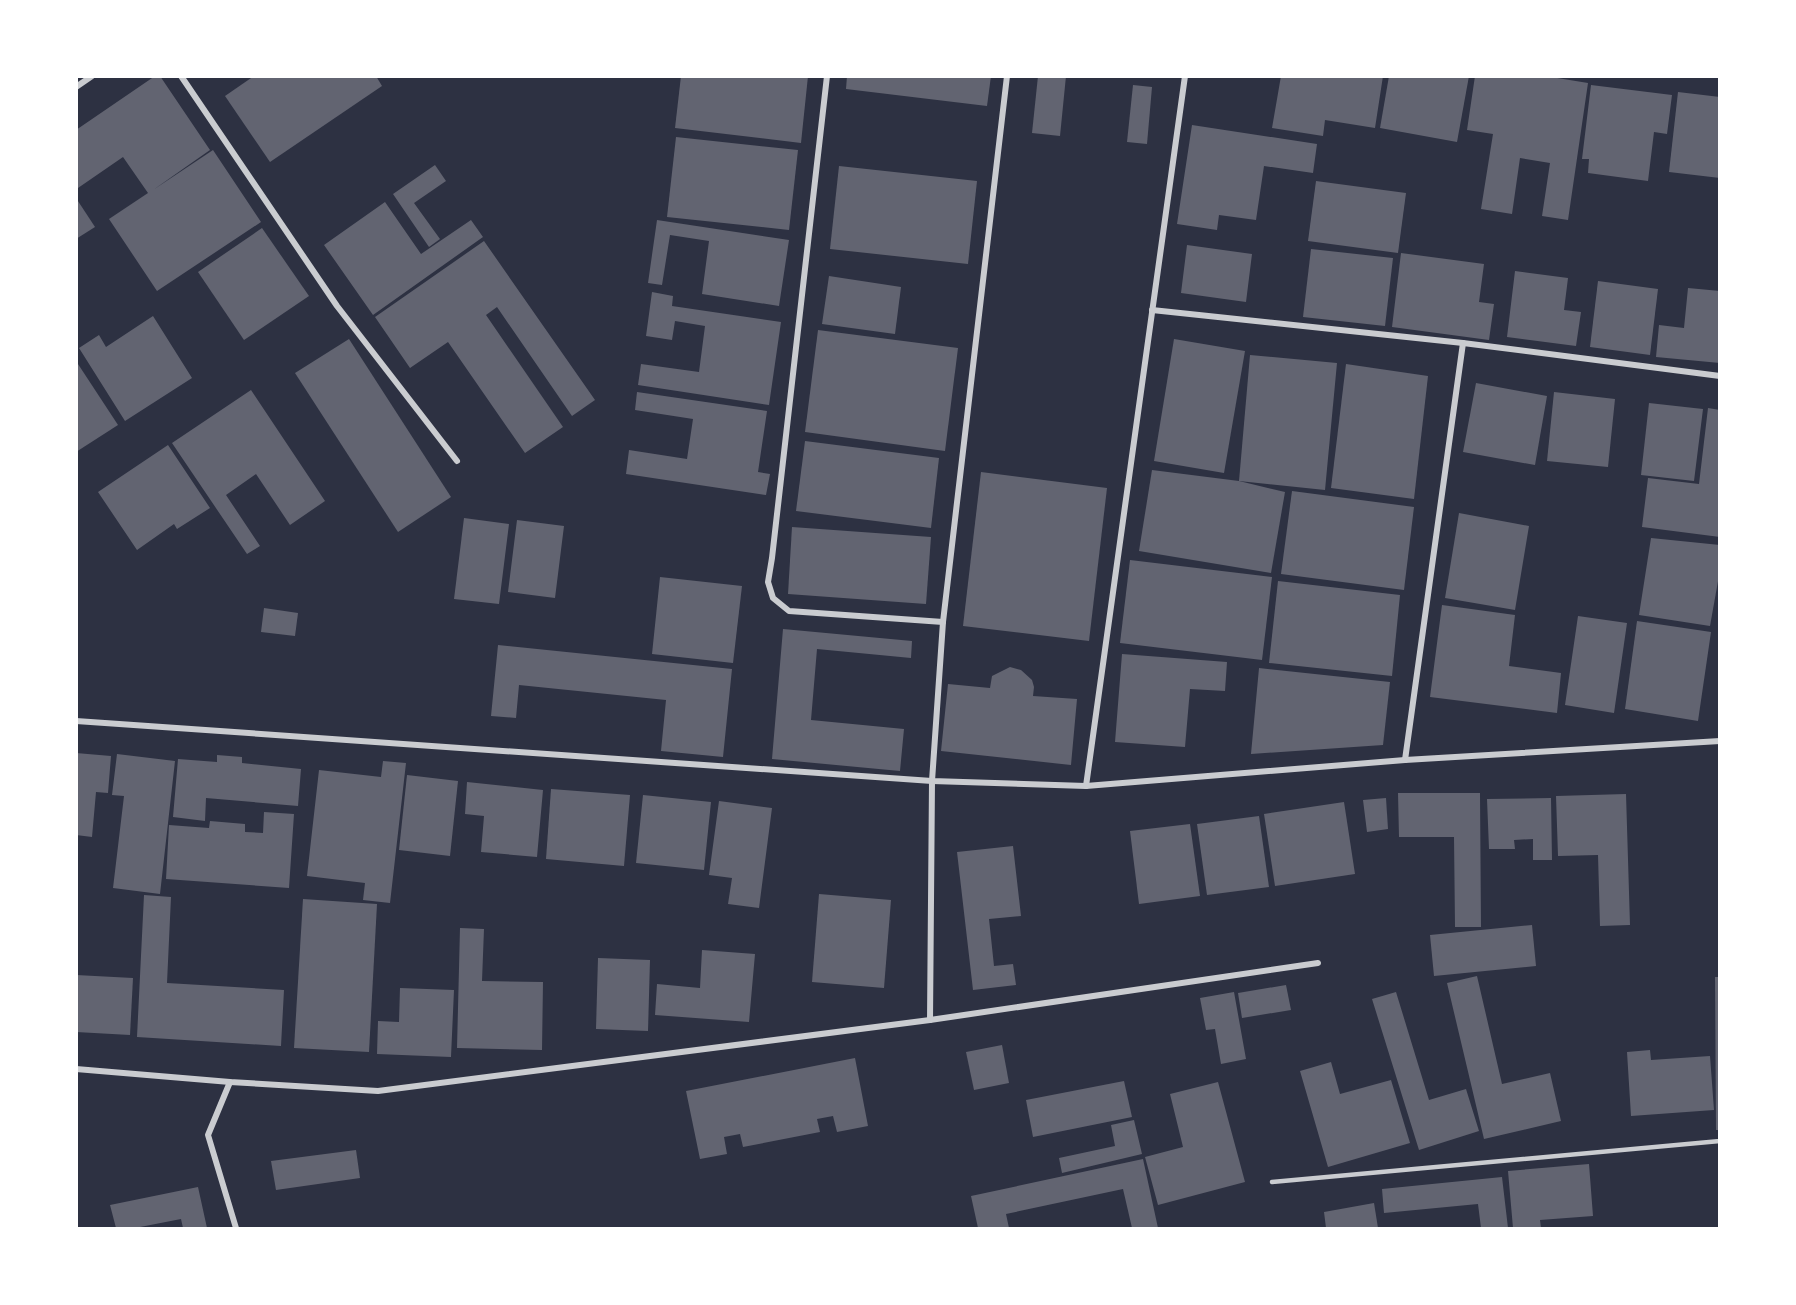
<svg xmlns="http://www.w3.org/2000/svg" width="1796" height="1305" viewBox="0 0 1796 1305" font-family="Overpass,sans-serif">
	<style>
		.building { fill: #626471 }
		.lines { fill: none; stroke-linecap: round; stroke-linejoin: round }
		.service { stroke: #caccd0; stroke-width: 4.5 }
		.minor { stroke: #caccd0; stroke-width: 6 }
	</style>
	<rect width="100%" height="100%" fill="#2d3142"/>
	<g class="building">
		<path d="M 155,76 L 160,76 L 210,150 L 153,190 L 213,150 L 261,222 L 157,291 L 109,219 L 148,193 L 123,157 L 78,188 L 76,186 L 76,130 Z"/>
		<path d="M 254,76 L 376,76 L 382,86 L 270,162 L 225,96 Z"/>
		<path d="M 681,76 L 808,76 L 801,143 L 675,128 Z"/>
		<path d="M 847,76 L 991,76 L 987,106 L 846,89 Z"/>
		<path d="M 1038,76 L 1066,76 L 1060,136 L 1032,133 Z"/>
		<path d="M 1281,76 L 1383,76 L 1375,128 L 1325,120 L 1323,136 L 1272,128 Z"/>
		<path d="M 1389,76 L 1469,76 L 1457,142 L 1380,128 Z"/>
		<path d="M 1475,76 L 1545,76 L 1588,83 L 1568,220 L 1542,216 L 1550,163 L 1520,158 L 1512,214 L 1481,209 L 1493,134 L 1467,130 Z"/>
		<path d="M 1133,85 L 1152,87 L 1147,144 L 1127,142 Z"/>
		<path d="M 1591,85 L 1672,95 L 1667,134 L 1654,132 L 1648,181 L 1588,173 L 1589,159 L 1582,159 Z"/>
		<path d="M 1678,92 L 1720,97 L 1720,178 L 1669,172 Z"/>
		<path d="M 1192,125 L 1317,144 L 1313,173 L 1264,166 L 1256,220 L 1219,215 L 1217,230 L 1177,224 Z"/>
		<path d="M 676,137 L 798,150 L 789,230 L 667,217 Z"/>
		<path d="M 435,165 L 446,181 L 414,203 L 440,239 L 429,247 L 393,194 Z"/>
		<path d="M 839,166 L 977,181 L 968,264 L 830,249 Z"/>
		<path d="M 1316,181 L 1406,193 L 1398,253 L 1308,241 Z"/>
		<path d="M 76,198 L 95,227 L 76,239 Z"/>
		<path d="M 385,202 L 421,254 L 471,220 L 483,237 L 373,315 L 324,245 Z"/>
		<path d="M 657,220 L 789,240 L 779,306 L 702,294 L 709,241 L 670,235 L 662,285 L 648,283 Z"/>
		<path d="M 262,228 L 309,296 L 244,340 L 198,272 Z"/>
		<path d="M 484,241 L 595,400 L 572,416 L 497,307 L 486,315 L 563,427 L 525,453 L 448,342 L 410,368 L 375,317 Z"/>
		<path d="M 1187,245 L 1252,254 L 1246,302 L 1181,293 Z"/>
		<path d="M 1311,249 L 1393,258 L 1385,326 L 1303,317 Z"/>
		<path d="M 1401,253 L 1484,264 L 1479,302 L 1494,304 L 1489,340 L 1392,327 Z"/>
		<path d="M 1515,271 L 1568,278 L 1564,310 L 1581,312 L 1576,346 L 1507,337 Z"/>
		<path d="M 829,276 L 901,287 L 895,334 L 822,324 Z"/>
		<path d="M 1598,281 L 1658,289 L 1650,355 L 1590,347 Z"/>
		<path d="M 1688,288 L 1720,291 L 1720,363 L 1656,357 L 1659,325 L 1684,328 Z"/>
		<path d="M 652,292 L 673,296 L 672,306 L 781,322 L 769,405 L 638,385 L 641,364 L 699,372 L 705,326 L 675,321 L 672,340 L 646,336 Z"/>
		<path d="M 153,316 L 192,378 L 125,421 L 79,348 L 99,335 L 106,347 Z"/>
		<path d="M 818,330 L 958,348 L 945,451 L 805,432 Z"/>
		<path d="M 349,339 L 451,497 L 398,532 L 295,373 Z"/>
		<path d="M 1174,339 L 1245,351 L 1224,473 L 1154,461 Z"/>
		<path d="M 1250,355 L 1337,363 L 1325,490 L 1239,481 Z"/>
		<path d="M 76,361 L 118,425 L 76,452 Z"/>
		<path d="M 1346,364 L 1428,376 L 1414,499 L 1331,488 Z"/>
		<path d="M 1476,383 L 1547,396 L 1535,465 L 1463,452 Z"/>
		<path d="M 251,390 L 325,501 L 290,525 L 256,474 L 226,495 L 260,546 L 247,554 L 172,443 Z"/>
		<path d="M 637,392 L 767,411 L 758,472 L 770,474 L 766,495 L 626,474 L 629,450 L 687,459 L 693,419 L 635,410 Z"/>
		<path d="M 1554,392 L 1615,399 L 1608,467 L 1547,461 Z"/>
		<path d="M 1649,403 L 1703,409 L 1694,481 L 1641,475 Z"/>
		<path d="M 1708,408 L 1720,410 L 1720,537 L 1642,527 L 1648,478 L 1699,484 Z"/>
		<path d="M 805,441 L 939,458 L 931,528 L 796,511 Z"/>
		<path d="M 168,445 L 210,508 L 177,529 L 174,524 L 137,550 L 98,492 Z"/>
		<path d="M 1152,470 L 1239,481 L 1285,492 L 1271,573 L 1139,551 Z"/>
		<path d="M 981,472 L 1107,488 L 1089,641 L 963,626 Z"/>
		<path d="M 1292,491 L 1414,507 L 1404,590 L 1281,574 Z"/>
		<path d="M 1459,513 L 1529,526 L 1515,610 L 1445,598 Z"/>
		<path d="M 464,518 L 509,524 L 499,604 L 454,599 Z"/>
		<path d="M 517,520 L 564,526 L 555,598 L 508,592 Z"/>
		<path d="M 792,527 L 931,537 L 926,604 L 788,594 Z"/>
		<path d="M 1651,538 L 1720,545 L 1720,570 L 1710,626 L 1639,615 Z"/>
		<path d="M 1130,560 L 1272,577 L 1262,660 L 1120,643 Z"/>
		<path d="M 660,577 L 742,586 L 733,663 L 652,654 Z"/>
		<path d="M 1278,581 L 1400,595 L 1392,676 L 1269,663 Z"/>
		<path d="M 1442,605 L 1515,615 L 1509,666 L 1561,673 L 1557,713 L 1430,697 Z"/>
		<path d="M 264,608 L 298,613 L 295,636 L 261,632 Z"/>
		<path d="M 1578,616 L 1627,623 L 1614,713 L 1565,705 Z"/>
		<path d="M 1637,621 L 1711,632 L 1698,721 L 1625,709 Z"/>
		<path d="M 783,629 L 912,641 L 911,658 L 817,649 L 811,720 L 904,729 L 900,771 L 772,759 Z"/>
		<path d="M 498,645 L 732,669 L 723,757 L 661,751 L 666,700 L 519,685 L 516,718 L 491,716 Z"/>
		<path d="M 1122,654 L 1227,662 L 1225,691 L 1190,689 L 1185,747 L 1115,742 Z"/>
		<path d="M 1010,667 L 1021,670 L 1032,680 L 1034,687 L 1033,696 L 1077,699 L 1071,765 L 941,751 L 948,684 L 990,688 L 992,676 Z"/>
		<path d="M 1259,668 L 1390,682 L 1383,745 L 1251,754 Z"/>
		<path d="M 76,753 L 111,756 L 108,793 L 96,792 L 92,837 L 76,835 Z"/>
		<path d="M 117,754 L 175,761 L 160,894 L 113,888 L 124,796 L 112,795 Z"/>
		<path d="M 217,755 L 242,757 L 242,763 L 301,769 L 298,806 L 206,798 L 205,821 L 173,817 L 178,759 L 217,762 Z"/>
		<path d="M 383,761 L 406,763 L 390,903 L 363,900 L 365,883 L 307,876 L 319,770 L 381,777 Z"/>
		<path d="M 407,775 L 458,781 L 450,856 L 399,850 Z"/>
		<path d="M 467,782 L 543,790 L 537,857 L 481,852 L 484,816 L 465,814 Z"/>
		<path d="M 551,789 L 630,795 L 624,866 L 546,859 Z"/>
		<path d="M 1398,793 L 1480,793 L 1481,927 L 1455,927 L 1454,837 L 1399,837 Z"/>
		<path d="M 1626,794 L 1630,925 L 1600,926 L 1598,855 L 1558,856 L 1556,796 Z"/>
		<path d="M 643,795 L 711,802 L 704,870 L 636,863 Z"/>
		<path d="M 1386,798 L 1388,829 L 1367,832 L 1363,800 Z"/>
		<path d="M 1551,798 L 1552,860 L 1533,860 L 1533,839 L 1514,840 L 1515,849 L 1489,849 L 1487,799 Z"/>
		<path d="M 719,801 L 772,808 L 759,908 L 728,904 L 732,878 L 709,875 Z"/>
		<path d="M 1344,802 L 1355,874 L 1275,886 L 1264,814 Z"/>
		<path d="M 264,812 L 294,814 L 289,888 L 166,879 L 169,825 L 209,828 L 210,821 L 245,824 L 245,832 L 263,833 Z"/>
		<path d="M 1259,816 L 1269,887 L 1207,895 L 1197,824 Z"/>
		<path d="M 1190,824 L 1200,896 L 1139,904 L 1130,831 Z"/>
		<path d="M 1013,846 L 1021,916 L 989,919 L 994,966 L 1013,964 L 1016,985 L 973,990 L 957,852 Z"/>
		<path d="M 819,894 L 891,900 L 884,988 L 812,982 Z"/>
		<path d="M 144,895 L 171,897 L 167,983 L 284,990 L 281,1046 L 137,1037 Z"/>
		<path d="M 303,899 L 377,904 L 369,1052 L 294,1048 Z"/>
		<path d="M 1532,925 L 1536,966 L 1434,976 L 1430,935 Z"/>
		<path d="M 460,928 L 484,929 L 482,981 L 543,982 L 542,1050 L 457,1048 Z"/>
		<path d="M 702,950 L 755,954 L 749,1022 L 655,1015 L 657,984 L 700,988 Z"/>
		<path d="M 598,958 L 650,960 L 648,1031 L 596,1029 Z"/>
		<path d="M 76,975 L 133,978 L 130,1035 L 76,1032 Z"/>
		<path d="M 1477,976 L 1502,1084 L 1550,1073 L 1561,1121 L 1484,1139 L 1447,983 Z"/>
		<path d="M 1715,977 L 1720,977 L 1720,1130 L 1716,1130 Z"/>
		<path d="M 1286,985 L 1291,1010 L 1242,1018 L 1238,993 Z"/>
		<path d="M 400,988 L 454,990 L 451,1057 L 377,1054 L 378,1021 L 399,1022 Z"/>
		<path d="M 1234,992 L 1246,1059 L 1221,1064 L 1215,1029 L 1206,1030 L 1200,998 Z"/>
		<path d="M 1396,992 L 1429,1100 L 1466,1089 L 1479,1131 L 1419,1150 L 1372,999 Z"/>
		<path d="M 1002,1045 L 1009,1083 L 974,1090 L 966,1052 Z"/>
		<path d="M 1650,1050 L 1651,1060 L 1710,1056 L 1714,1110 L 1631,1116 L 1627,1052 Z"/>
		<path d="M 855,1058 L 868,1126 L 837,1132 L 833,1116 L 817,1119 L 820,1132 L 743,1147 L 740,1134 L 724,1137 L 727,1154 L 700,1159 L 686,1091 Z"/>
		<path d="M 1331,1062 L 1340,1094 L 1391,1080 L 1410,1143 L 1328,1167 L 1300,1071 Z"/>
		<path d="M 1124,1081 L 1132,1117 L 1033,1137 L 1026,1100 Z"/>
		<path d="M 1218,1082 L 1245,1182 L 1158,1205 L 1145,1157 L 1183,1147 L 1170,1094 Z"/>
		<path d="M 1134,1120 L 1142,1154 L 1062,1173 L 1059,1158 L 1115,1146 L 1111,1125 Z"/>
		<path d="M 356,1150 L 360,1178 L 276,1190 L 271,1161 Z"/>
		<path d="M 1143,1159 L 1158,1228 L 1132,1228 L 1123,1189 L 1006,1214 L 1009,1228 L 978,1228 L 971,1196 Z"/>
		<path d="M 1589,1164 L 1593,1216 L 1540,1220 L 1541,1228 L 1513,1228 L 1508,1171 Z"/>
		<path d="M 1502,1177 L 1508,1228 L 1481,1228 L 1478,1204 L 1384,1213 L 1382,1189 Z"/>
		<path d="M 198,1187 L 207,1228 L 183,1228 L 181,1219 L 135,1228 L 116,1228 L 110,1205 Z"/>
		<path d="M 1374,1203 L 1378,1228 L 1326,1228 L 1324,1212 Z"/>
	</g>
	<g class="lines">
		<path class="service" d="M 1272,1182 L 1720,1141"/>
		<g class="minor">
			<path d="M 181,76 L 337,306 L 457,461"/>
			<path d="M 827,76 L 772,558 L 768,582 L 773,598 L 789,611 L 943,622"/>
			<path d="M 76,87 L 92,76"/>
			<path d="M 1152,310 L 1463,343 L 1720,376"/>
			<path d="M 76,721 L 932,781 L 1086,786 L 1405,760 L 1720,741"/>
			<path d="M 1405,760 L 1463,343"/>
			<path d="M 1086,786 L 1185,76"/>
			<path d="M 930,1020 L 932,781 L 943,622 L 1007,76"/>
			<path d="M 76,1069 L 230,1082 L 378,1091 L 930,1020 L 1318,963"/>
			<path d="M 230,1082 L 208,1135 L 236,1228"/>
		</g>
	</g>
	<rect width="1796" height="1305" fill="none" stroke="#ffffff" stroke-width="156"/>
</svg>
